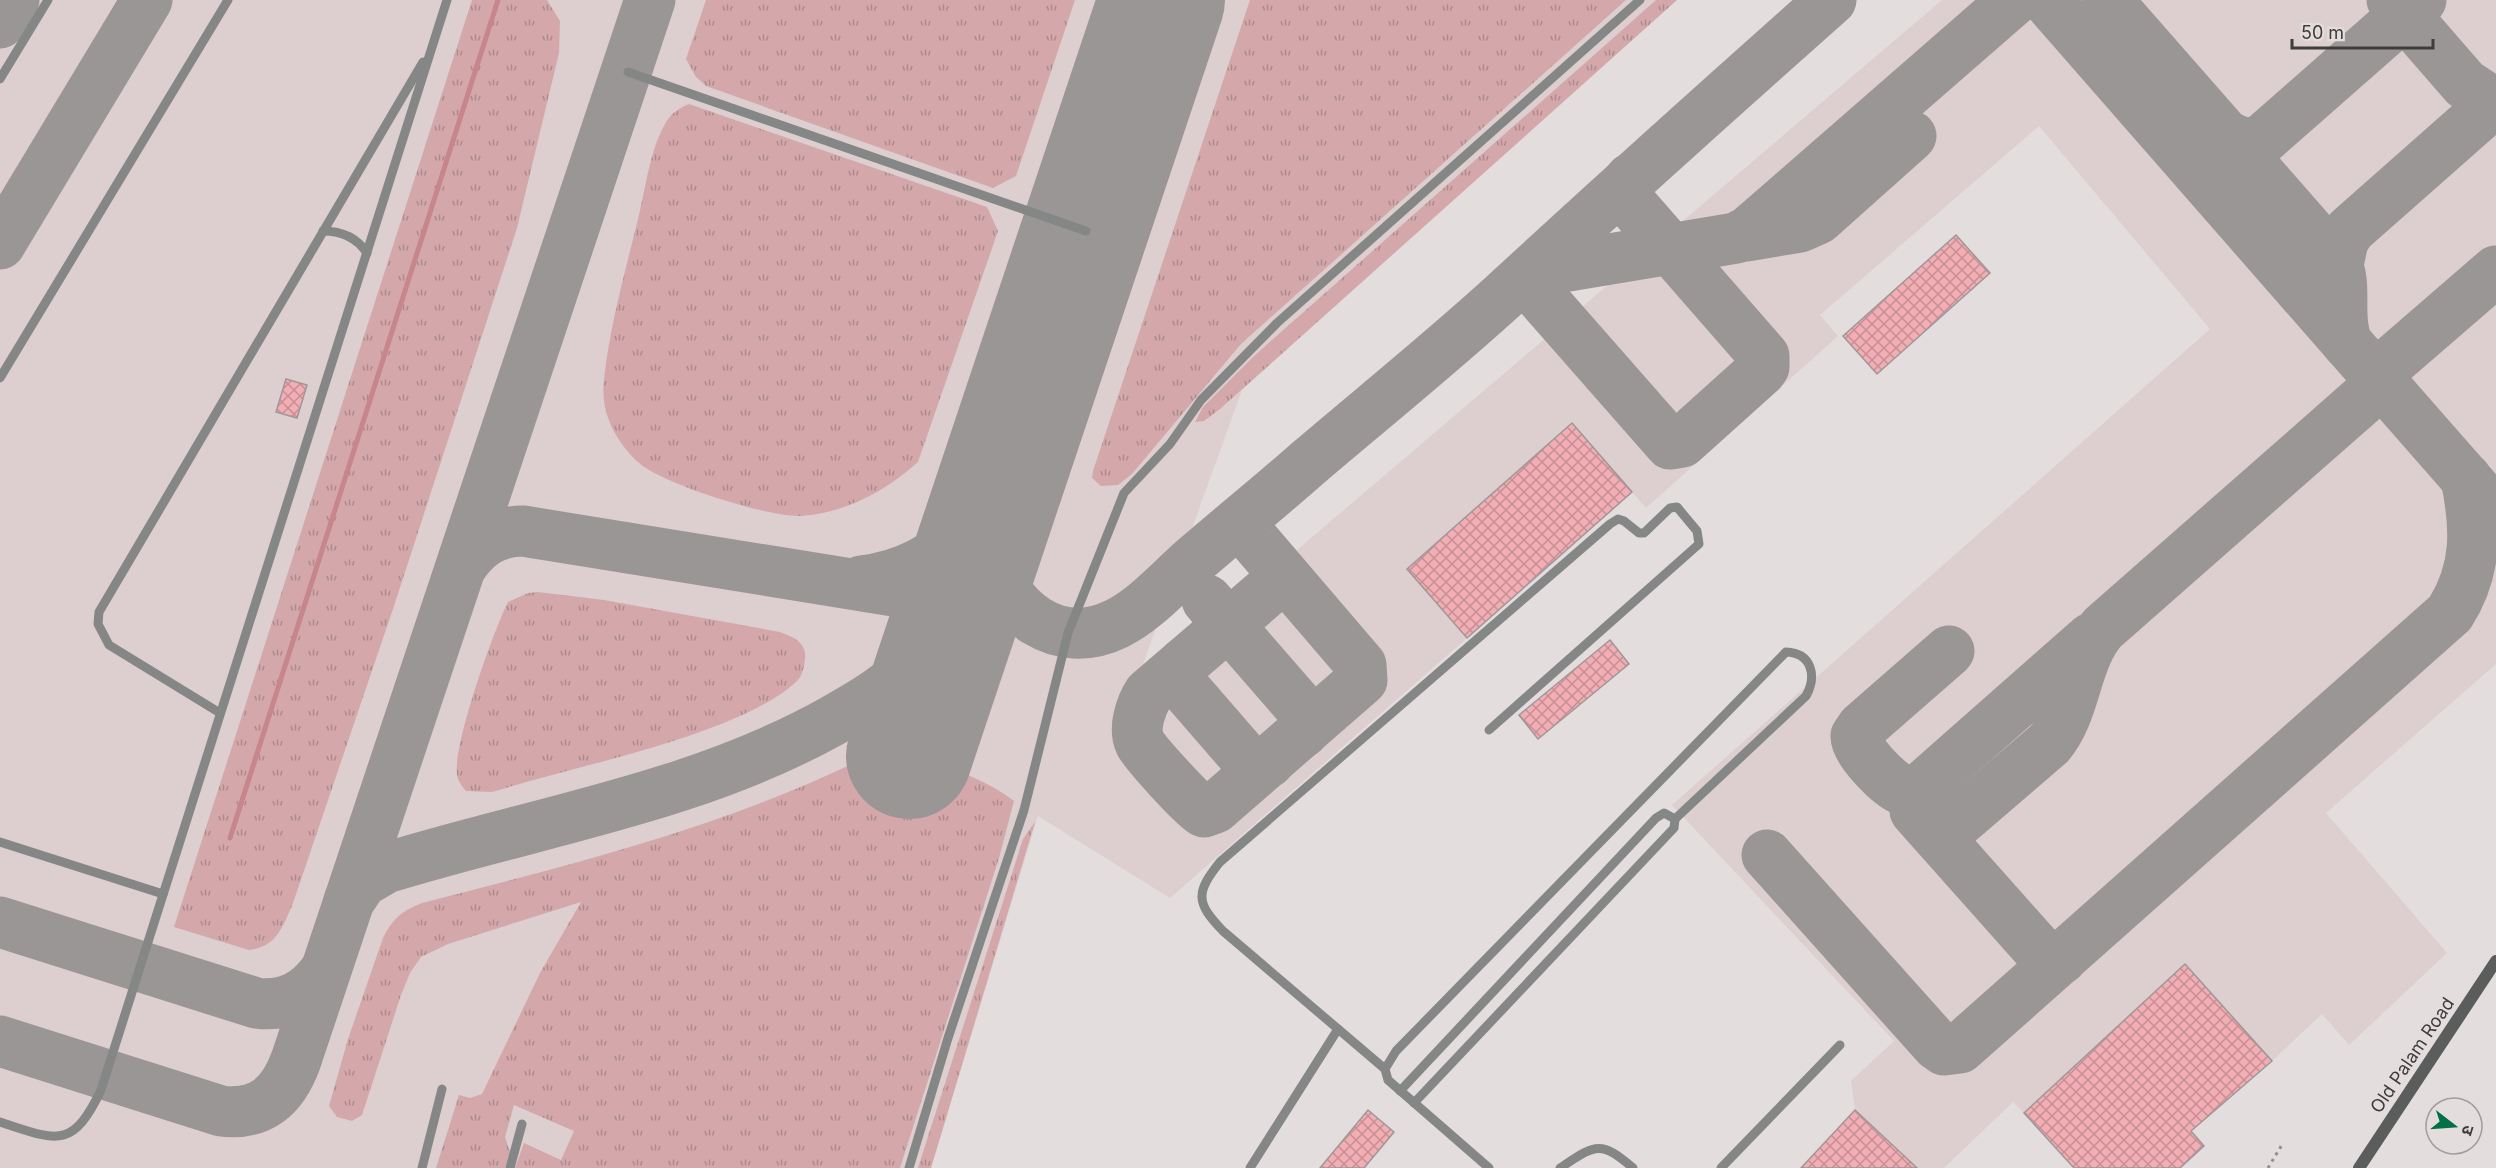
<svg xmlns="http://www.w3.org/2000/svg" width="2496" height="1168" viewBox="0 0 2496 1168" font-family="Inter,'Noto Sans Devanagari',sans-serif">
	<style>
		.built { fill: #ddcecf }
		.grass { fill: url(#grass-tufts) }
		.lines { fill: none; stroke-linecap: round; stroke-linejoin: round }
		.stream { stroke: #c7868c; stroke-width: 5 }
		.taxiway { stroke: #9b9696; stroke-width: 51 }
		.runway { stroke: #9b9696; stroke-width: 126 }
		.building { fill: url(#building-cross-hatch); stroke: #9e9798; stroke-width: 1.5 }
		.path { stroke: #948f90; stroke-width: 3; stroke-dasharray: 3 4.5; stroke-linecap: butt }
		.lane { stroke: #858786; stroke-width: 9 }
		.secondary { stroke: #5a5d5b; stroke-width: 12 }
		.labels { text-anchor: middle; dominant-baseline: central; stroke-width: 4.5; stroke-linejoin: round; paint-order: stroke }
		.street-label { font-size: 18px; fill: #3f3c3c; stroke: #e4ddde }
	</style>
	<defs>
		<pattern id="grass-tufts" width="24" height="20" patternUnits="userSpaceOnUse" patternTransform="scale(1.5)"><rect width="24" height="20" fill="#d4a8ab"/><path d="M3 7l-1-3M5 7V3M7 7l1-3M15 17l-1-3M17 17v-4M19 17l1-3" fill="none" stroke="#ad8a8c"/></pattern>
		<pattern id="building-cross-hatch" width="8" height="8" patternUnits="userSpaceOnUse" patternTransform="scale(1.5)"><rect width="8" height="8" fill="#f2aeb4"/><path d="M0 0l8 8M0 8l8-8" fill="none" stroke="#c58f94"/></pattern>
	</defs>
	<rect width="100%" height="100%" fill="#e4ddde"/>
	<path class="built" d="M 0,0 L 1677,0 L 1242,390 L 1134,689 L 1942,0 L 2496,0 L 2496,664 L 2326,813 L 2447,953 L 2349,1045 L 2322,1014 L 2272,1061 L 2185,964 L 2024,1113 L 2013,1102 L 1944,1168 L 1917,1168 L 1855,1110 L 1851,1081 L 1894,1041 L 1672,805 L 2210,329 L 2039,126 L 1820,315 L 1838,336 L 1646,508 L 1572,423 L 1407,569 L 1467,638 L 1170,898 L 1038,816 L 931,1168 L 0,1168 Z"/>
	<g class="grass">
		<path d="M 472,0 L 547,0 L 560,21 L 559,53 L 517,228 L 394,606 L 292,906 C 282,928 276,947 249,950 L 174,927 Z"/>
		<path d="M 706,0 L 1075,0 L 1016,176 L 993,188 L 706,86 L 696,77 L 686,59 Z"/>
		<path d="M 1250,0 L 1626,0 L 1241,344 L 1132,474 L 1118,485 L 1101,486 L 1092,478 L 1093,471 Z"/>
		<path d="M 1656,0 L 1677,0 L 1220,409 L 1204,421 L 1195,422 L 1203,407 L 1254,356 Z"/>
		<path d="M 689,104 L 987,207 L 998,231 L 918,462 C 886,491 845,513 801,516 C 770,518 663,484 639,463 C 628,454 615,436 610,423 C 604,409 602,394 604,379 C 610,324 626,269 639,215 C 646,186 650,150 665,124 C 670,114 679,108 689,104 Z"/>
		<path d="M 538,592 L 604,600 L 780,632 C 793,637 807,642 805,659 C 804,666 803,674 798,680 C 760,719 647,750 593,764 C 559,773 525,782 492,792 L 466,791 C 462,786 458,782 457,775 C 453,744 493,632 508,602 L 528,593 Z"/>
		<path d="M 864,743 C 911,757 975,770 1014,801 L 999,858 L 900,1168 L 515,1168 L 524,1143 L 561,1160 L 574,1131 L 514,1105 L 505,1137 L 510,1152 L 505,1168 L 436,1168 L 459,1095 L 470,1098 L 482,1094 L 540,973 L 581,902 L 448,944 L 421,957 L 410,973 L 401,995 L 362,1115 L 352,1121 L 337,1117 L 329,1106 L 348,1039 L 383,938 C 393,918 402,911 422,903 C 570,865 719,828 856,762 Z"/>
		<path d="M 1035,822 L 931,1168 L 918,1168 L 1023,839 Z"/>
	</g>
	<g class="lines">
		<path class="stream" d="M 230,838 L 498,0"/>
		<g class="taxiway">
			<path d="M 2047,0 L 2348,344"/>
			<path d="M 2107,0 L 2335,260 C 2349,285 2335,319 2348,344 L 2483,498 L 2490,502"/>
			<path d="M 2392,0 L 2465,84 L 2496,104"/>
			<path d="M 0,23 L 14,0"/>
			<path d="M 2227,136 L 2247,145 L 2263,139 L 2421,0"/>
			<path d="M 1746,236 L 1800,227 L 1818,219 L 1911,136"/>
			<path d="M 0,244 L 147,0"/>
			<path d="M 2338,265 L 2343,241 L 2350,230 L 2496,101"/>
			<path d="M 1524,279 L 1544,270 L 1736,238 L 1749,231 L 2014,0"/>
			<path d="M 1512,288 L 1533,288 L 1670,444 L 1682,442 L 1761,371 L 1764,367 L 1764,356 L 1627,199 L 1627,185 L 1630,179"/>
			<path d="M 1000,483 C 995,506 988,530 992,553 C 1003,612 1059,652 1116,624 C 1145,610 1170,581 1194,560 C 1232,527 1271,496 1308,463 C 1376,405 1446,349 1512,288 C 1617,191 1724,95 1831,0"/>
			<path d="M 1247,516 L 1248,533 L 1361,665 L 1362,680 L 1215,808 L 1204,812 C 1194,807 1145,753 1140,743 C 1133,728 1141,705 1149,693 L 1270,589 L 1276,575 L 1273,565"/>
			<path d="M 461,567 C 476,545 494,531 523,531 L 900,592 L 985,611"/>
			<path d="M 861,581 C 924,574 968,538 998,484"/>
			<path d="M 1207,600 L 1306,714 L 1307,726 L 1303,732"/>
			<path d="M 1949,651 L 1862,727 L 1856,736 C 1855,750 1889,785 1903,790 C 1910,792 1914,791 1921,788 L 2091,638"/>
			<path d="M 1184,663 L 1179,673 L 1181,684 L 1246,759 L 1257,765 L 1269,762"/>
			<path d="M 1921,788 L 1918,804 L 1922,818 L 1949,830 L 2049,744 C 2077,711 2074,660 2103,628 L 2368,395 L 2392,361 L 2496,271"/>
			<path d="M 1915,811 L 2044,956 L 2054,961 L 2061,959"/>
			<path d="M 1767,855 L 1937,1045 L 1944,1050 L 1960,1048 L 2450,613 C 2478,569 2476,527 2466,478"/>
			<path d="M 349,901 L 362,882 L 386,868 C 535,822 694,798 832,721 C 864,703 895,685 919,657 C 939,634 953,607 967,580"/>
			<path d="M 0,922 L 256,1003 C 286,1007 308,995 325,971"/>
			<path d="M 0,1041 L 221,1111 C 261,1116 283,1096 296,1060 L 650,0"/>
		</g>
		<path class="runway" d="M 909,756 L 1162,0"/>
	</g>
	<g class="building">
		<path d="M 1956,235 L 1990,273 L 1877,374 L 1843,336 Z"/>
		<path d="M 286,379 L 307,385 L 297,418 L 276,412 Z"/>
		<path d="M 1572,423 L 1632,492 L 1467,638 L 1407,569 Z"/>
		<path d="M 1610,640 L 1629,664 L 1538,739 L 1519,715 Z"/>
		<path d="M 2185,964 L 2272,1061 L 2191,1131 L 2204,1146 L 2180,1168 L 2074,1168 L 2024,1113 Z"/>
		<path d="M 1368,1110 L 1394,1132 L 1364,1168 L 1320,1168 Z"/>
		<path d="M 1855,1110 L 1900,1152 L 1917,1168 L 1801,1168 Z"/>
	</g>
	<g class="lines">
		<path class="path" d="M 2268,1168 L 2283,1143"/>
		<g class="lane">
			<path d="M 628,72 L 1086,231"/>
			<path d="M 0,79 L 48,0"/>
			<path d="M 323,231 C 341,231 357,238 367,253"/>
			<path d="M 0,378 L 228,0"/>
			<path d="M 220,713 L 109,645 L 98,624 L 99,612 L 423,62"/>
			<path d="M 0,842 L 163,894"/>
			<path d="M 1385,1069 L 1223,931 C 1196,903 1195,893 1220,862 L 1610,524 L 1618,519 L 1624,521 L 1639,533 L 1644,533 L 1670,508 L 1677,507 L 1697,531 L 1699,544 L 1489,730"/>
			<path d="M 1400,1091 L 1656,818 L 1664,813 L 1675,819 L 1674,828 L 1414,1103"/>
			<path d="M 0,1122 C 56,1140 72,1151 101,1090 L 447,0"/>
			<path d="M 422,1168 L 442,1089"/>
			<path d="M 510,1168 L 522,1124"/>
			<path d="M 909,1168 L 948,1038 L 1024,810 L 1068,633 L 1124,493 L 1170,444 L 1201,400 L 1277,323 L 1640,0"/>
			<path d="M 1250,1168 L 1338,1029"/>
			<path d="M 1489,1168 L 1388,1080 L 1385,1069 L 1396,1051 L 1786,652 C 1812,653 1817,676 1806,696 L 1675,819"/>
			<path d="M 1560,1168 C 1595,1145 1600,1139 1633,1168"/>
			<path d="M 1721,1168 L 1840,1045"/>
		</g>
		<path class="secondary" d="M 2359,1168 L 2496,961"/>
	</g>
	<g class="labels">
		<g class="street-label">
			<text transform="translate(2412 1055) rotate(-56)">Old Palam Road</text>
		</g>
	</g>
	<g transform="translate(2454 1126) rotate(107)"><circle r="28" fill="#e4ddde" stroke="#a29d9d" stroke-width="1.5"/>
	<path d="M0-4.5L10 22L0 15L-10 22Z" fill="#047048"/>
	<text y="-9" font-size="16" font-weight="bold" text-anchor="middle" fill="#3f3c3c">उ</text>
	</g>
	<path d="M2292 39v9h141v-9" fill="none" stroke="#3f3c3c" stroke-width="3"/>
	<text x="2301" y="39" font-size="18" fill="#3f3c3c" stroke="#e4ddde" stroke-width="4.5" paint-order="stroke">50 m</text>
</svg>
